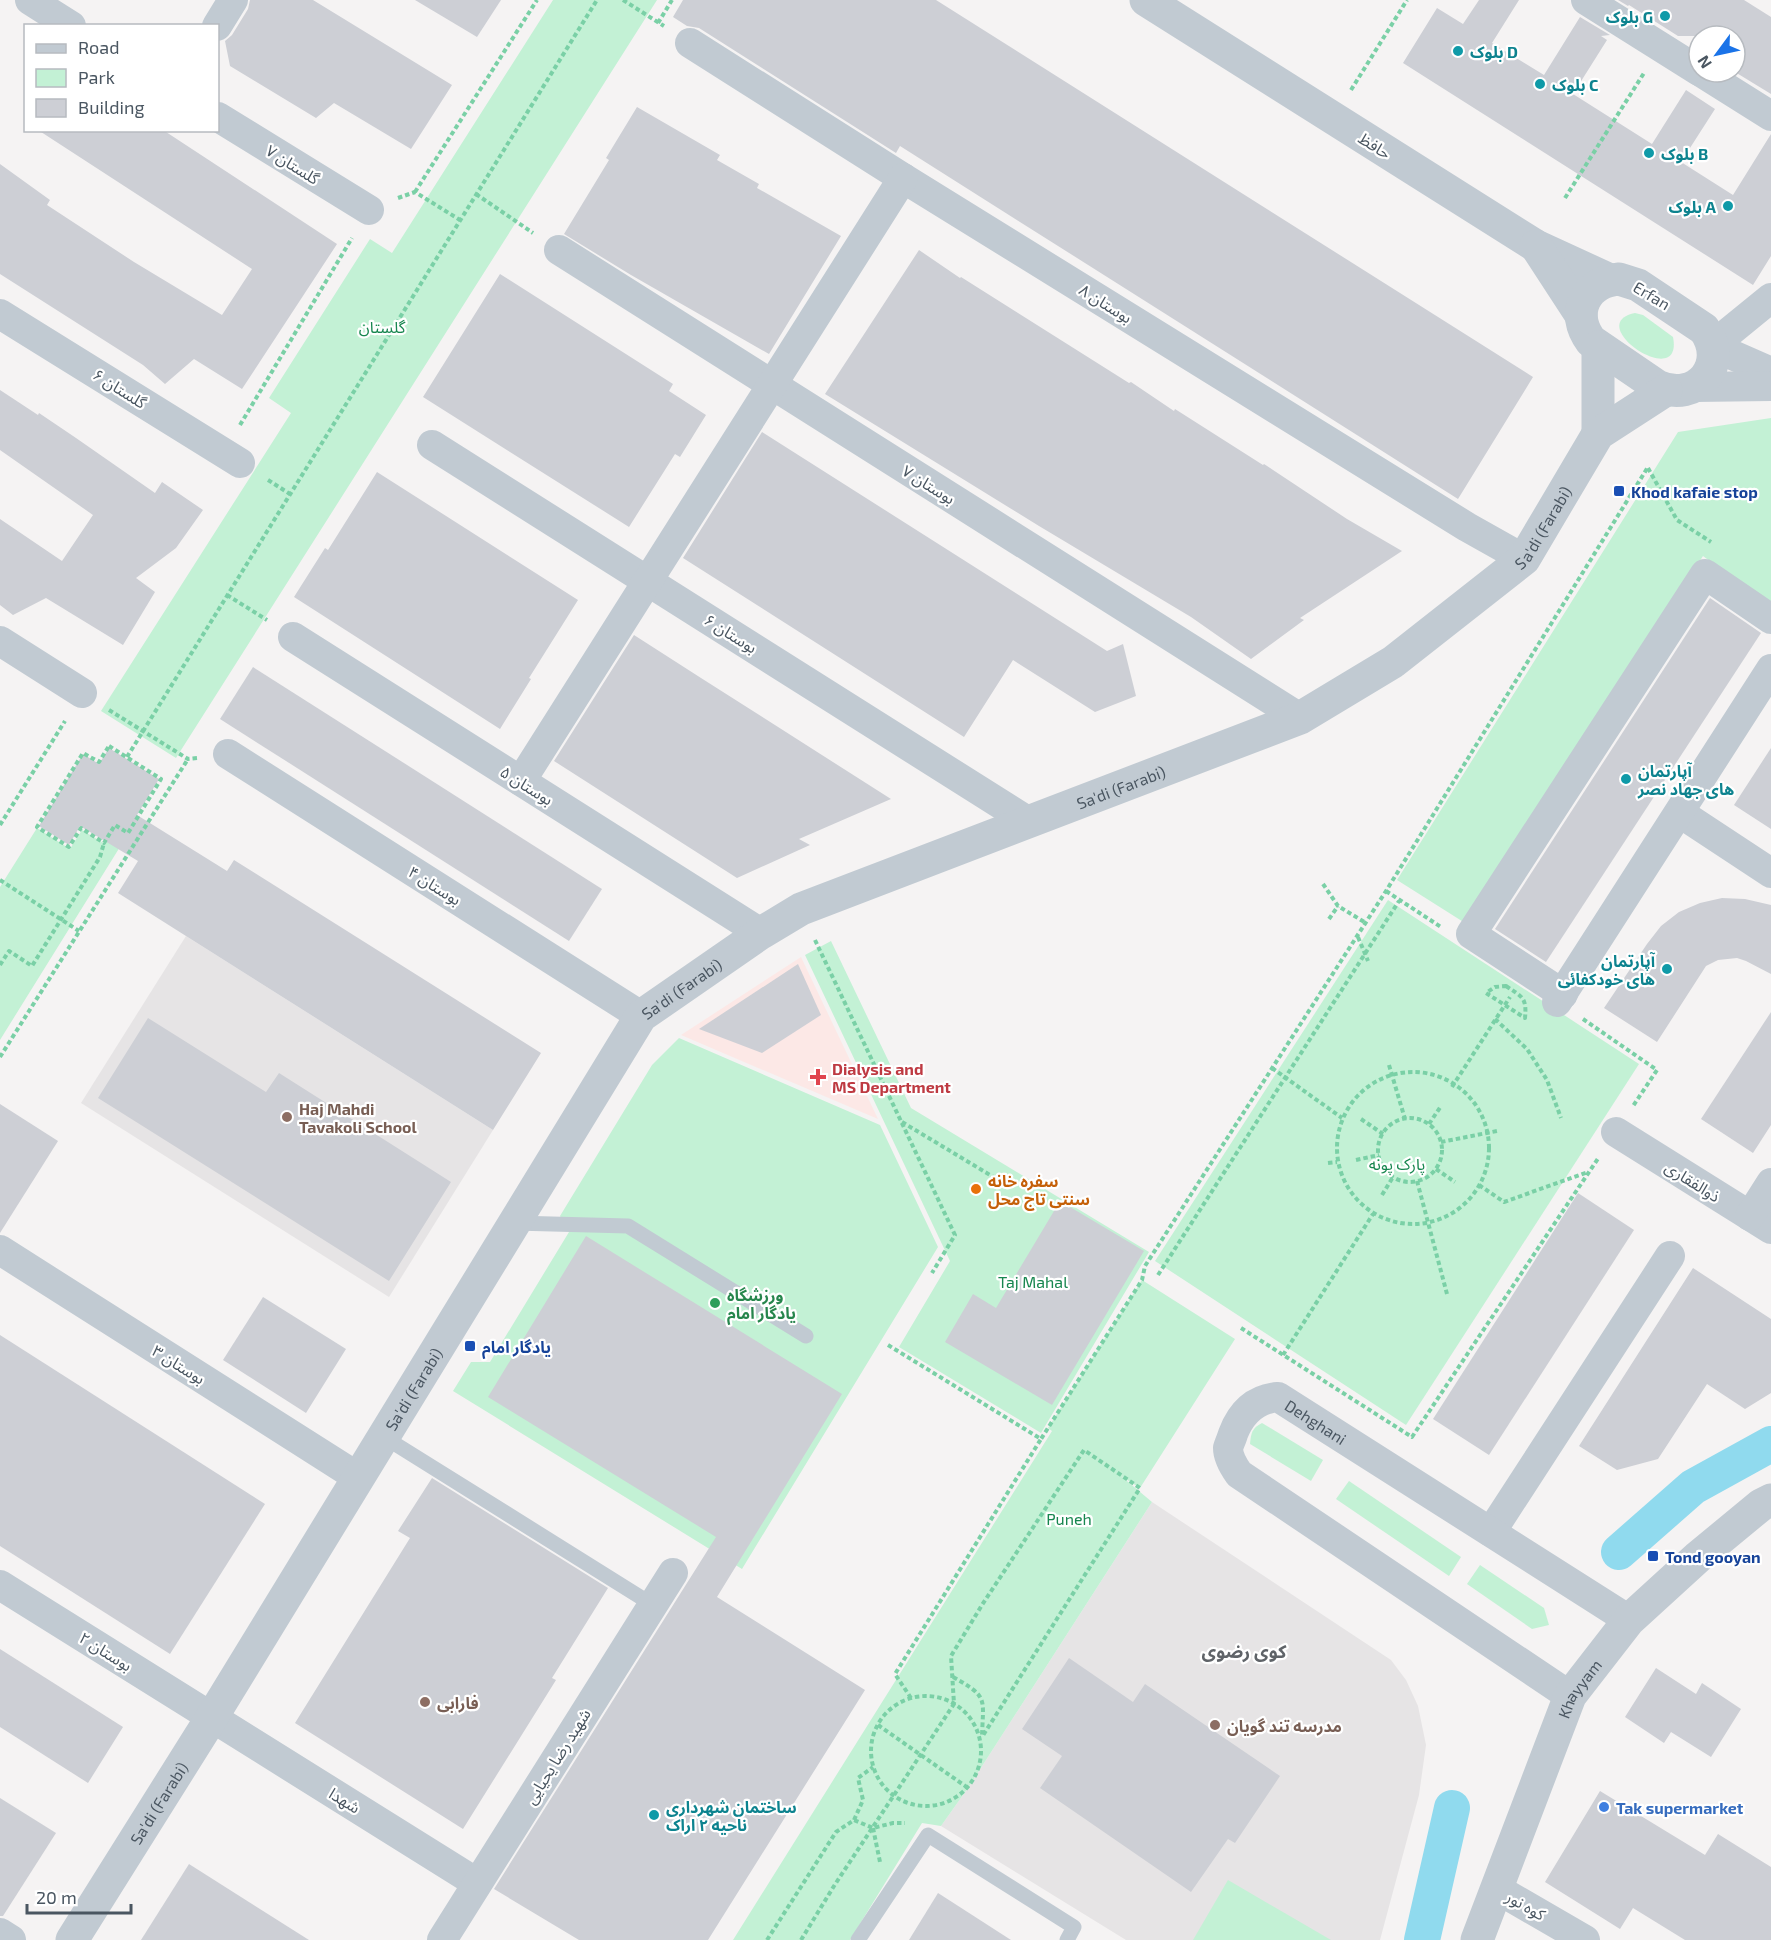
<svg xmlns="http://www.w3.org/2000/svg" width="1771" height="1940" viewBox="0 0 1771 1940" font-family="'Exo 2','Noto Sans Arabic',sans-serif">
	<style>
		.education { fill: #e6e4e5 }
		.medical { fill: #fce8e6 }
		.green { fill: #c3f1d5 }
		.lines { fill: none; stroke-linecap: round; stroke-linejoin: round }
		.canal { stroke: #90daee; stroke-width: 36 }
		.building { fill: #cdcfd5 }
		.path { stroke: #7ad0a6; stroke-width: 4; stroke-dasharray: 4.5 3; stroke-linecap: butt }
		.service { stroke: #c1cad2; stroke-width: 15 }
		.minor { stroke: #c1cad2; stroke-width: 30 }
		.tertiary { stroke: #c1cad2; stroke-width: 33 }
		.culture-dot { fill: #0f9aa8; stroke: #fff; stroke-width: 2 }
		.transit-dot { fill: #1a4fb4; stroke: #fff; stroke-width: 2 }
		.health-dot { fill: #e0444e; stroke: #fff; stroke-width: 2 }
		.education-dot { fill: #8d6e63; stroke: #fff; stroke-width: 2 }
		.food-dot { fill: #e8710a; stroke: #fff; stroke-width: 2 }
		.leisure-dot { fill: #2e9e5b; stroke: #fff; stroke-width: 2 }
		.shop-dot { fill: #3f7fe0; stroke: #fff; stroke-width: 2 }
		.labels { text-anchor: middle; dominant-baseline: central; stroke-width: 4.5; stroke-linejoin: round; paint-order: stroke }
		.culture-label { font-size: 16px; font-weight: bold; fill: #0d838f; stroke: #fff; text-anchor: start }
		.street-label { font-size: 16px; fill: #4a5661; stroke: #fff }
		.park-label { font-size: 16px; fill: #17864f; stroke: #fff }
		.transit-label { font-size: 16px; font-weight: bold; fill: #164399; stroke: #fff; text-anchor: start }
		.health-label { font-size: 16px; font-weight: bold; fill: #be3a42; stroke: #fff; text-anchor: start }
		.education-label { font-size: 16px; font-weight: bold; fill: #785e54; stroke: #fff; text-anchor: start }
		.food-label { font-size: 16px; font-weight: bold; fill: #c56008; stroke: #fff; text-anchor: start }
		.leisure-label { font-size: 16px; font-weight: bold; fill: #27864d; stroke: #fff; text-anchor: start }
		.shop-label { font-size: 16px; font-weight: bold; fill: #366cbe; stroke: #fff; text-anchor: start }
		.neighbourhood-label { font-size: 18px; font-weight: bold; fill: #5f6368; stroke: #fff }
	</style>
	<rect width="100%" height="100%" fill="#f5f3f3"/>
	<g class="education">
		<path d="M 186,936 L 493,1130 L 389,1297 L 81,1103 Z"/>
		<path d="M 1152,1502 L 1391,1660 L 1406,1680 L 1418,1706 L 1426,1745 L 1419,1795 L 1380,1940 L 1126,1940 L 941,1826 L 968,1788 Z"/>
	</g>
	<path class="medical" d="M 801,957 L 878,1119 L 681,1035 Z"/>
	<g class="green">
		<path d="M 553,0 L 657,0 L 176,758 L 101,711 L 291,413 L 269,398 L 370,239 L 392,253 Z"/>
		<path d="M 1635,313 L 1643,315 L 1673,337 C 1684,393 1581,324 1635,313 Z"/>
		<path d="M 1771,418 L 1771,607 L 1703,556 L 1465,923 L 1397,880 L 1678,432 Z"/>
		<path d="M 116,827 L 128,834 L 0,1040 L 0,887 L 37,828 L 70,849 L 82,830 L 105,844 Z"/>
		<path d="M 1388,900 L 1639,1064 L 1406,1425 L 1155,1261 Z"/>
		<path d="M 831,941 L 911,1108 L 1149,1252 L 1041,1433 L 899,1347 L 950,1261 L 805,955 Z"/>
		<path d="M 679,1038 L 880,1125 L 938,1247 L 742,1569 L 453,1391 L 471,1362 L 490,1362 L 569,1232 L 560,1216 L 652,1065 Z"/>
		<path d="M 1142,1280 L 1235,1339 L 1140,1488 L 1121,1476 L 1152,1502 L 968,1788 L 941,1826 L 922,1823 L 850,1940 L 733,1940 L 1052,1431 L 1048,1428 Z"/>
		<path d="M 1262,1423 L 1323,1460 L 1311,1481 L 1250,1444 C 1251,1433 1252,1428 1262,1423 Z"/>
		<path d="M 1349,1481 L 1461,1557 L 1449,1576 L 1336,1499 Z"/>
		<path d="M 1480,1565 L 1544,1608 L 1549,1625 L 1532,1629 L 1467,1584 Z"/>
		<path d="M 1228,1880 L 1331,1940 L 1193,1940 Z"/>
	</g>
	<g class="lines">
		<g class="canal">
			<path d="M 1619,1552 L 1693,1487 L 1771,1444"/>
			<path d="M 1422,1940 L 1452,1808"/>
		</g>
	</g>
	<g class="building">
		<path d="M 250,0 L 313,0 L 452,85 L 411,149 L 334,103 L 316,118 L 230,66 L 225,41 L 232,35 L 248,9 Z"/>
		<path d="M 415,0 L 501,0 L 477,37 Z"/>
		<path d="M 683,0 L 936,0 L 1533,377 L 1458,499 L 900,146 L 896,153 L 699,28 L 687,26 L 673,17 Z"/>
		<path d="M 1479,0 L 1519,0 L 1492,43 L 1544,75 L 1580,17 L 1610,35 L 1601,36 L 1607,40 L 1573,94 L 1652,144 L 1686,90 L 1715,109 L 1681,162 L 1733,195 L 1771,134 L 1771,256 L 1753,285 L 1403,63 L 1437,8 L 1463,24 Z"/>
		<path d="M 1618,0 L 1744,0 L 1771,17 L 1771,94 L 1735,72 L 1735,36 L 1678,36 L 1629,5 L 1628,6 Z"/>
		<path d="M 637,107 L 720,155 L 717,160 L 759,184 L 757,188 L 841,236 L 769,354 L 631,275 L 564,234 L 609,160 L 606,158 Z"/>
		<path d="M 38,130 L 163,130 L 337,244 L 242,389 L 194,359 L 165,384 L 143,365 L 0,274 L 0,164 L 50,200 L 47,205 L 134,262 L 222,315 L 252,269 Z"/>
		<path d="M 919,250 L 960,278 L 961,277 L 1129,383 L 1131,382 L 1174,411 L 1175,409 L 1263,465 L 1264,464 L 1347,519 L 1402,551 L 1300,618 L 1304,620 L 1251,659 L 1191,617 L 1039,526 L 825,394 Z"/>
		<path d="M 500,274 L 673,384 L 669,391 L 706,415 L 680,457 L 675,454 L 629,527 L 423,397 Z"/>
		<path d="M 0,390 L 38,415 L 39,413 L 76,438 L 155,493 L 162,482 L 203,510 L 176,548 L 136,578 L 155,592 L 123,645 L 46,598 L 13,615 L 0,605 L 0,519 L 62,561 L 93,515 L 0,450 Z"/>
		<path d="M 762,432 L 1107,651 L 1123,644 L 1136,696 L 1095,712 L 1013,660 L 964,737 L 683,558 Z"/>
		<path d="M 377,472 L 578,600 L 529,678 L 531,679 L 500,729 L 294,597 L 325,548 L 328,550 Z"/>
		<path d="M 1710,598 L 1761,633 L 1546,962 L 1495,929 Z"/>
		<path d="M 634,635 L 701,678 L 891,799 L 799,839 L 810,845 L 737,878 L 554,761 Z"/>
		<path d="M 253,667 L 602,889 L 569,941 L 220,719 Z"/>
		<path d="M 109,748 L 159,779 L 137,815 L 227,871 L 234,860 L 541,1053 L 493,1130 L 118,893 L 138,861 L 80,826 L 69,845 L 39,826 L 83,754 L 99,764 Z"/>
		<path d="M 1771,748 L 1771,829 L 1734,805 Z"/>
		<path d="M 1722,898 L 1745,899 L 1771,905 L 1771,974 L 1746,961 L 1737,958 L 1718,960 L 1706,966 L 1657,1042 L 1604,1008 L 1647,944 L 1661,926 L 1679,912 L 1700,903 Z"/>
		<path d="M 798,964 L 821,1015 L 762,1053 L 699,1029 Z"/>
		<path d="M 1771,1012 L 1771,1125 L 1753,1153 L 1701,1119 Z"/>
		<path d="M 148,1018 L 266,1092 L 279,1073 L 451,1182 L 389,1281 L 98,1098 Z"/>
		<path d="M 0,1104 L 58,1141 L 0,1233 Z"/>
		<path d="M 1578,1193 L 1634,1230 L 1489,1455 L 1433,1419 Z"/>
		<path d="M 1060,1201 L 1144,1251 L 1052,1405 L 945,1342 L 973,1294 L 996,1308 Z"/>
		<path d="M 586,1236 L 842,1394 L 717,1597 L 865,1690 L 708,1940 L 579,1940 L 494,1889 L 716,1537 L 488,1397 Z"/>
		<path d="M 1693,1268 L 1771,1319 L 1771,1393 L 1745,1409 L 1707,1384 L 1658,1459 L 1617,1470 L 1579,1446 Z"/>
		<path d="M 263,1297 L 346,1349 L 306,1413 L 223,1360 Z"/>
		<path d="M 0,1335 L 265,1504 L 170,1654 L 0,1546 Z"/>
		<path d="M 432,1478 L 608,1588 L 552,1678 L 556,1680 L 463,1829 L 295,1723 L 410,1538 L 398,1531 Z"/>
		<path d="M 0,1649 L 123,1727 L 88,1783 L 0,1727 Z"/>
		<path d="M 1069,1658 L 1133,1702 L 1145,1684 L 1280,1776 L 1235,1843 L 1228,1839 L 1191,1892 L 1040,1788 L 1062,1756 L 1022,1729 Z"/>
		<path d="M 1656,1668 L 1696,1694 L 1702,1683 L 1741,1709 L 1711,1757 L 1671,1732 L 1664,1743 L 1625,1717 Z"/>
		<path d="M 1600,1791 L 1705,1855 L 1718,1834 L 1771,1867 L 1771,1940 L 1685,1940 L 1633,1908 L 1620,1929 L 1545,1882 Z"/>
		<path d="M 0,1798 L 56,1833 L 3,1916 L 0,1916 Z"/>
		<path d="M 189,1864 L 309,1940 L 141,1940 Z"/>
		<path d="M 938,1893 L 1011,1940 L 909,1940 Z"/>
	</g>
	<g class="lines">
		<g class="path">
			<path d="M 623,0 L 664,26"/>
			<path d="M 658,23 L 672,0"/>
			<path d="M 1351,90 L 1407,0"/>
			<path d="M 415,192 L 537,0"/>
			<path d="M 476,194 L 533,233"/>
			<path d="M 398,198 L 415,192 L 460,220"/>
			<path d="M 1565,198 L 1644,73"/>
			<path d="M 240,425 L 352,238"/>
			<path d="M 1648,468 L 1677,520 L 1711,542"/>
			<path d="M 268,480 L 290,494"/>
			<path d="M 227,595 L 267,620"/>
			<path d="M 109,710 L 188,759 L 198,758"/>
			<path d="M 109,746 L 161,779 L 128,833 L 115,825 L 104,843 L 81,828 L 69,847 L 37,827 L 83,753 L 99,762 Z"/>
			<path d="M 127,757 L 597,0"/>
			<path d="M 0,825 L 65,721"/>
			<path d="M 0,880 L 79,931"/>
			<path d="M 1323,884 L 1338,906 L 1366,923"/>
			<path d="M 1386,891 L 1441,927"/>
			<path d="M 1329,919 L 1338,906"/>
			<path d="M 1358,937 L 1368,961"/>
			<path d="M 815,940 L 955,1235 L 932,1273"/>
			<path d="M 0,965 L 9,951 L 32,966 L 100,857 L 104,843"/>
			<path d="M 1506,986 C 1522,997 1527,997 1525,1018 L 1486,993 L 1495,987 Z"/>
			<path d="M 1495,1019 L 1527,1049 L 1547,1080 L 1561,1118"/>
			<path d="M 1583,1019 L 1657,1070 L 1633,1106"/>
			<path d="M 0,1057 L 188,759"/>
			<path d="M 1389,1065 L 1405,1119"/>
			<path d="M 1272,1068 L 1342,1118"/>
			<circle cx="1413" cy="1148" r="76"/>
			<path d="M 1452,1087 L 1510,997"/>
			<circle cx="1410" cy="1150" r="32"/>
			<path d="M 1361,1119 L 1383,1134"/>
			<path d="M 902,1122 L 1010,1187"/>
			<path d="M 1429,1124 L 1441,1106"/>
			<path d="M 1441,1142 L 1497,1131"/>
			<path d="M 1356,1160 L 1379,1155"/>
			<path d="M 1328,1163 L 1337,1162"/>
			<path d="M 1436,1169 L 1455,1182"/>
			<path d="M 1417,1181 L 1447,1294"/>
			<path d="M 1479,1185 L 1504,1202 L 1588,1172"/>
			<path d="M 1382,1195 L 1393,1177"/>
			<path d="M 1158,1275 L 1399,901"/>
			<path d="M 1241,1328 L 1412,1437 L 1599,1157"/>
			<path d="M 888,1345 L 1041,1439 L 1142,1280 L 1145,1266 L 1386,891 L 1648,467"/>
			<path d="M 1283,1355 L 1373,1214"/>
			<path d="M 953,1677 C 989,1697 983,1698 982,1737"/>
			<circle cx="926" cy="1751" r="55"/>
			<path d="M 911,1698 L 895,1674 L 1041,1439"/>
			<path d="M 878,1725 L 968,1788"/>
			<path d="M 854,1820 L 863,1800 L 858,1778 L 873,1767"/>
			<path d="M 873,1828 L 880,1862"/>
			<path d="M 767,1940 L 836,1832 L 854,1820 L 873,1828 L 893,1823 L 905,1823"/>
			<path d="M 801,1940 L 834,1886 L 954,1704 L 951,1656 L 982,1605 L 1084,1450 L 1140,1488 L 982,1737"/>
		</g>
		<g class="service">
			<path d="M 514,1223 L 628,1226 L 806,1336"/>
			<path d="M 384,1437 L 653,1605"/>
			<path d="M 858,1940 L 928,1835 L 1074,1927 L 1067,1940"/>
		</g>
		<g class="minor">
			<path d="M 30,0 L 71,26"/>
			<path d="M 1586,0 L 1699,71"/>
			<path d="M 217,26 L 233,0"/>
			<path d="M 690,43 L 903,178 L 1467,527 L 1524,559"/>
			<path d="M 1701,72 L 1771,116"/>
			<path d="M 218,117 L 369,210"/>
			<path d="M 559,250 L 1300,718"/>
			<path d="M 1771,298 L 1712,346 L 1771,372"/>
			<path d="M 0,314 L 240,463"/>
			<path d="M 1694,387 L 1771,386"/>
			<path d="M 432,445 L 1029,822"/>
			<path d="M 293,637 L 761,933"/>
			<path d="M 0,641 L 82,693"/>
			<path d="M 228,754 L 641,1016"/>
			<path d="M 521,781 L 903,178"/>
			<path d="M 1680,813 L 1771,873"/>
			<path d="M 1563,994 L 1471,934 L 1705,574 L 1771,619"/>
			<path d="M 1557,1002 L 1771,669"/>
			<path d="M 1616,1132 L 1771,1229"/>
			<path d="M 1750,1216 L 1771,1183"/>
			<path d="M 0,1250 L 359,1478"/>
			<path d="M 1491,1532 L 1670,1256"/>
			<path d="M 0,1585 L 477,1883"/>
			<path id="s1" d="M 1570,1696 L 1239,1474 C 1234,1467 1228,1457 1228,1448 C 1229,1444 1232,1438 1233,1434 C 1241,1413 1255,1399 1278,1397 L 1629,1620"/>
			<path d="M 1497,1889 L 1585,1940"/>
			<path d="M 0,1933 L 11,1940"/>
			<path d="M 442,1940 L 673,1573"/>
		</g>
		<g class="tertiary">
			<path d="M 1146,0 L 1536,246 L 1610,280"/>
			<path d="M 1536,246 L 1581,315"/>
			<path d="M 1619,279 L 1638,285 L 1704,329 C 1730,364 1697,404 1657,386 L 1591,341 C 1570,313 1585,282 1619,279 Z"/>
			<path d="M 1598,434 L 1598,347"/>
			<path id="s2" d="M 72,1940 L 212,1717 L 641,1016 L 761,933 L 801,909 L 1300,718 L 1393,662 L 1524,559 L 1598,434 L 1666,390"/>
			<path id="s3" d="M 1477,1940 L 1570,1696 L 1629,1620 L 1698,1557 L 1761,1505 L 1771,1500"/>
		</g>
	</g>
	<g class="culture-dot">
		<circle cx="1665" cy="16" r="6"/>
		<circle cx="1458" cy="51" r="6"/>
		<circle cx="1540" cy="84" r="6"/>
		<circle cx="1649" cy="153" r="6"/>
		<circle cx="1728" cy="206" r="6"/>
		<circle cx="1626" cy="779" r="6"/>
		<circle cx="1667" cy="969" r="6"/>
		<circle cx="654" cy="1815" r="6"/>
	</g>
	<g class="transit-dot">
		<rect x="1613" y="485" width="12" height="12" rx="3"/>
		<rect x="464" y="1340" width="12" height="12" rx="3"/>
		<rect x="1647" y="1550" width="12" height="12" rx="3"/>
	</g>
	<path class="health-dot" d="M815 1068h6v6h6v6h-6v6h-6v-6h-6v-6h6z"/>
	<g class="education-dot">
		<circle cx="287" cy="1117" r="6"/>
		<circle cx="425" cy="1702" r="6"/>
		<circle cx="1215" cy="1725" r="6"/>
	</g>
	<circle class="food-dot" cx="976" cy="1189" r="6"/>
	<circle class="leisure-dot" cx="715" cy="1303" r="6"/>
	<circle class="shop-dot" cx="1604" cy="1807" r="6"/>
	<g class="labels">
		<g class="culture-label">
			<text x="1653" y="16" text-anchor="end">بلوک G</text>
			<text x="1470" y="51">بلوک D</text>
			<text x="1552" y="84">بلوک C</text>
			<text x="1661" y="153">بلوک B</text>
			<text x="1716" y="206" text-anchor="end">بلوک A</text>
			<text x="1638" y="770">آپارتمان<tspan x="1638" dy="18">های جهاد نصر</tspan></text>
			<text x="1655" y="960" text-anchor="end">آپارتمان<tspan x="1655" dy="18">های خودکفائی</tspan></text>
			<text x="666" y="1806">ساختمان شهرداری<tspan x="666" dy="18">ناحیه ۲ اراک</tspan></text>
		</g>
		<g class="street-label">
			<text transform="translate(1375 145) rotate(32)">حافظ</text>
			<text transform="translate(293 164) rotate(32)">گلستان ۷</text>
			<text transform="translate(1652 295) rotate(31)">Erfan</text>
			<text transform="translate(1106 303) rotate(32)">بوستان ۸</text>
			<text transform="translate(120 388) rotate(32)">گلستان ۶</text>
			<text transform="translate(929 484) rotate(32)">بوستان ۷</text>
			<text stroke="none"><textPath href="#s2" startOffset="2124">Sa'di (Farabi)</textPath></text>
			<text transform="translate(731 633) rotate(32)">بوستان ۶</text>
			<text transform="translate(527 785) rotate(32)">بوستان ۵</text>
			<text stroke="none"><textPath href="#s2" startOffset="1620">Sa'di (Farabi)</textPath></text>
			<text transform="translate(435 885) rotate(32)">بوستان ۴</text>
			<text stroke="none"><textPath href="#s2" startOffset="1134">Sa'di (Farabi)</textPath></text>
			<text transform="translate(1693 1181) rotate(32)">ذوالفقاری</text>
			<text transform="translate(179 1364) rotate(32)">بوستان ۳</text>
			<text stroke="none"><textPath href="#s2" startOffset="648">Sa'di (Farabi)</textPath></text>
			<text stroke="none"><textPath href="#s1" startOffset="549">Dehghani</textPath></text>
			<text transform="translate(106 1651) rotate(32)">بوستان ۲</text>
			<text stroke="none"><textPath href="#s3" startOffset="272">Khayyam</textPath></text>
			<text transform="translate(557 1756) rotate(-58)">شهید رضا یحیایی</text>
			<text transform="translate(345 1800) rotate(32)">شهدا</text>
			<text stroke="none"><textPath href="#s2" startOffset="162">Sa'di (Farabi)</textPath></text>
			<text transform="translate(1526 1905) rotate(30)">کوه نور</text>
		</g>
		<g class="park-label">
			<text x="382" y="326">گلستان</text>
			<text x="1397" y="1163">پارک پونه</text>
			<text x="1033" y="1281">Taj Mahal</text>
			<text x="1069" y="1518">Puneh</text>
		</g>
		<g class="transit-label">
			<text x="1631" y="491">Khod kafaie stop</text>
			<text x="482" y="1346">یادگار امام</text>
			<text x="1665" y="1556">Tond gooyan</text>
		</g>
		<g class="health-label">
			<text x="832" y="1068">Dialysis and<tspan x="832" dy="18">MS Department</tspan></text>
		</g>
		<g class="education-label">
			<text x="299" y="1108">Haj Mahdi<tspan x="299" dy="18">Tavakoli School</tspan></text>
			<text x="437" y="1702">فارابی</text>
			<text x="1227" y="1725">مدرسه تند گویان</text>
		</g>
		<g class="food-label">
			<text x="988" y="1180">سفره خانه<tspan x="988" dy="18">سنتی تاج محل</tspan></text>
		</g>
		<g class="leisure-label">
			<text x="727" y="1294">ورزشگاه<tspan x="727" dy="18">یادگار امام</tspan></text>
		</g>
		<g class="shop-label">
			<text x="1616" y="1807">Tak supermarket</text>
		</g>
		<g class="neighbourhood-label">
			<text x="1244" y="1651">کوی رضوی</text>
		</g>
	</g>
	<rect x="24" y="24" width="195" height="108" fill="#ffffff" stroke="#b7bbc0" stroke-width="1.5"/>
	<rect x="36" y="44" width="30" height="9" fill="#c1cad2" stroke="#b7bbc0" stroke-width="1.5"/>
	<text x="78" y="54" font-size="18" fill="#4a5661">Road</text>
	<rect x="36" y="69" width="30" height="18" fill="#c3f1d5" stroke="#b7bbc0" stroke-width="1.5"/>
	<text x="78" y="84" font-size="18" fill="#4a5661">Park</text>
	<rect x="36" y="99" width="30" height="18" fill="#cdcfd5" stroke="#b7bbc0" stroke-width="1.5"/>
	<text x="78" y="114" font-size="18" fill="#4a5661">Building</text>
	<g transform="translate(1717 54) rotate(237)"><circle r="28" fill="#ffffff" stroke="#b7bbc0" stroke-width="1.5"/>
	<path d="M0-4.5L10 22L0 15L-10 22Z" fill="#1a73e8"/>
	<text y="-9" font-size="16" font-weight="bold" text-anchor="middle" fill="#4a5661">N</text>
	</g>
	<path d="M27 1904v9h104v-9" fill="none" stroke="#4a5661" stroke-width="3"/>
	<text x="36" y="1904" font-size="18" fill="#4a5661" stroke="#ffffff" stroke-width="4.5" paint-order="stroke">20 m</text>
</svg>
